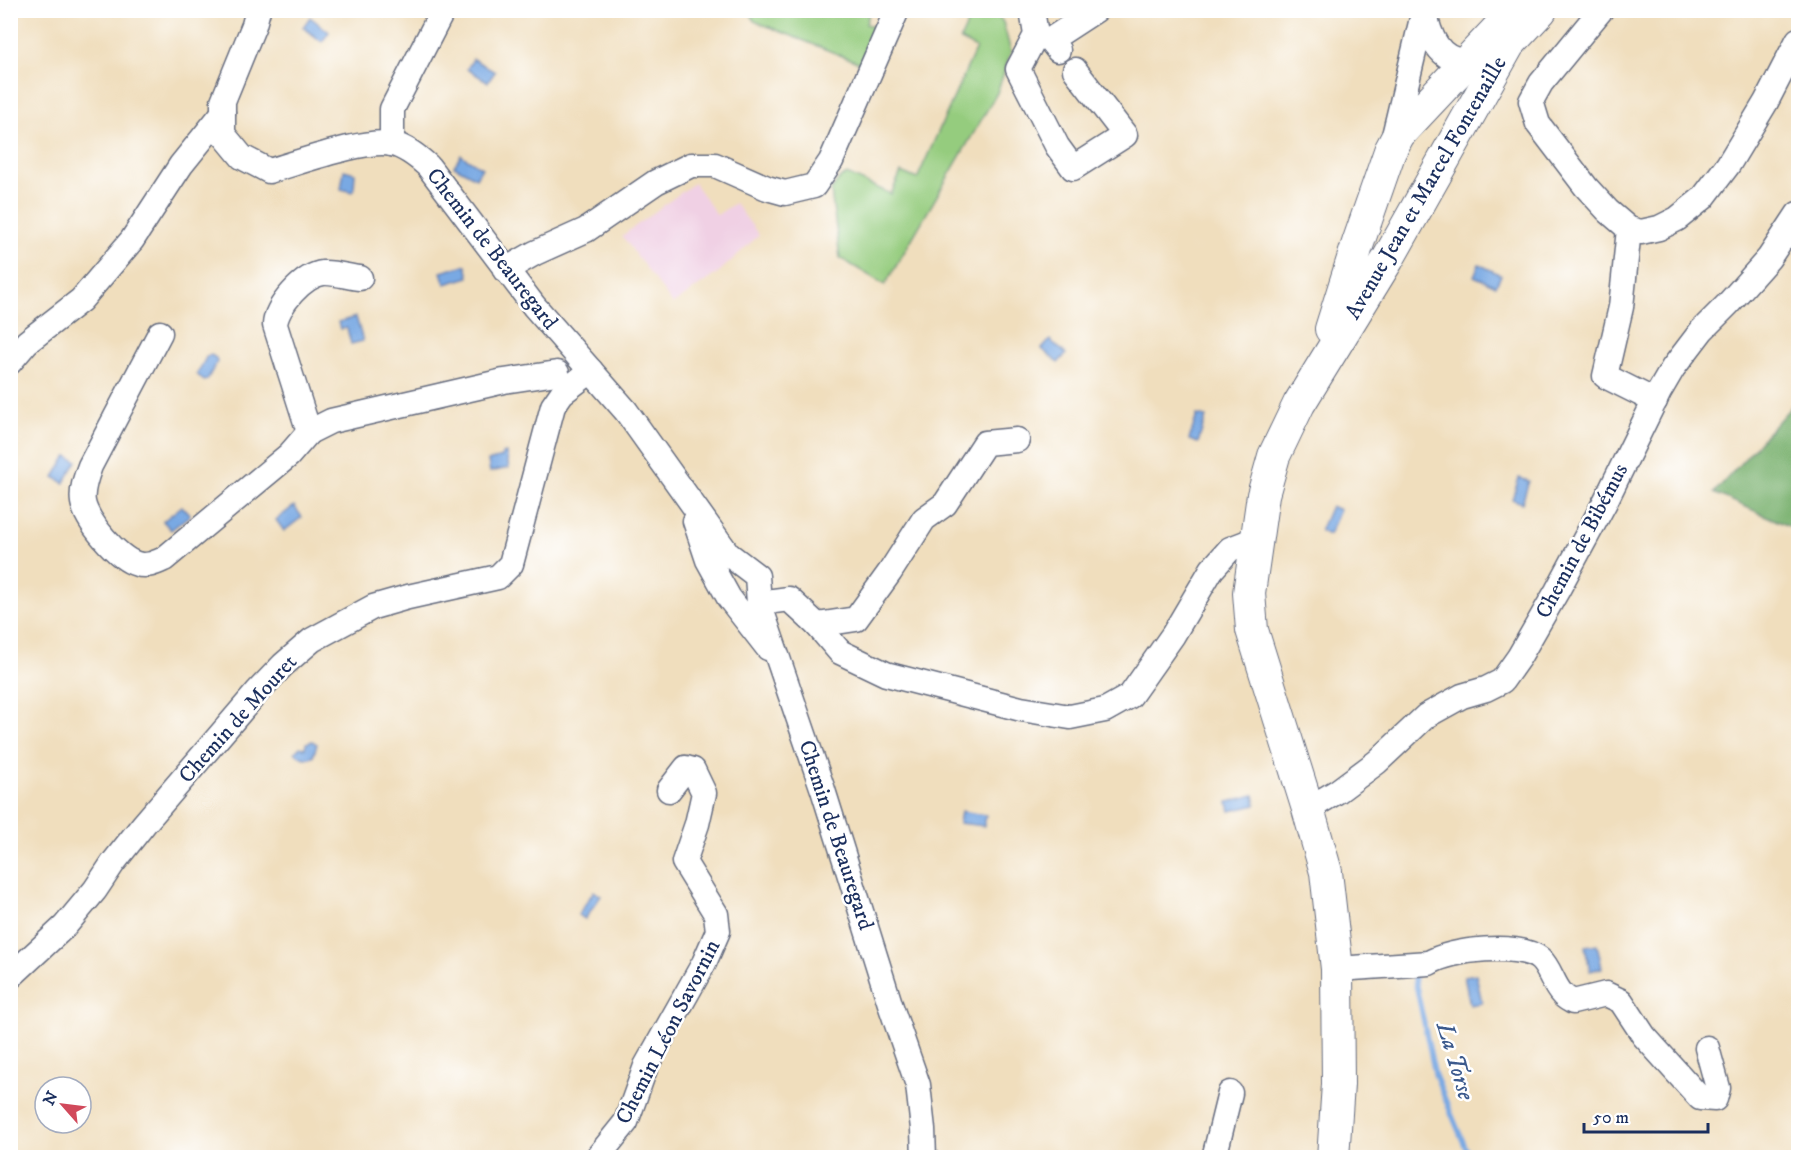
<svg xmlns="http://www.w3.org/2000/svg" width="1809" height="1168" viewBox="0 0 1809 1168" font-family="'IM FELL DW Pica',serif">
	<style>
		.built { fill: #f0d0e4 }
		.green { fill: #95cc7e; stroke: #587e6e; stroke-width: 1.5 }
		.forest { fill: #78b06d; stroke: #4a7066; stroke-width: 1.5 }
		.water { fill: #79a9e3; stroke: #4a6ca0; stroke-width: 1.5 }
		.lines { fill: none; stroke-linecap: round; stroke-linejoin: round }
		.stream { stroke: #79a9e3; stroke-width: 5 }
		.minor-casing { stroke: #666c7f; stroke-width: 27 }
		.major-casing { stroke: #666c7f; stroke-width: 34 }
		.minor { stroke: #fff; stroke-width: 24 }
		.major { stroke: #fff; stroke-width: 32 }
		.labels { text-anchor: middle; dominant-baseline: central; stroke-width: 5; stroke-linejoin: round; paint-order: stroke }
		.street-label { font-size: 22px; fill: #1b2f5e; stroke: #fff }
		.water-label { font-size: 24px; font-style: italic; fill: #3c5a8d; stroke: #fff }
	</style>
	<rect width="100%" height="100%" fill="#fff"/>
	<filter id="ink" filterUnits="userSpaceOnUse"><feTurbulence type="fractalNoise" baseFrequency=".0167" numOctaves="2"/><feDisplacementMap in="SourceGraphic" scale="12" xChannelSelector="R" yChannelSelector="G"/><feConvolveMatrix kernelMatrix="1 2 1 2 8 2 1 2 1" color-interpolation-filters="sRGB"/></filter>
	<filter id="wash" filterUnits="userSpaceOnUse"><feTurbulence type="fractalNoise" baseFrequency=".008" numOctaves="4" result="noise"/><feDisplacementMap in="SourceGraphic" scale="24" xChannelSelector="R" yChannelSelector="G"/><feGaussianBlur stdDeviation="1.35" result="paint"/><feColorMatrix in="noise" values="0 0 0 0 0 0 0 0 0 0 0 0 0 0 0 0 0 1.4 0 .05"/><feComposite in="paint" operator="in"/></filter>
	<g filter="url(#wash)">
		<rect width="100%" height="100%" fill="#f0debd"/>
		<path class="built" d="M 694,183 L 717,215 L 735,203 L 759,235 L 719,272 L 673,304 L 622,236 Z"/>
		<g class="green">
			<path d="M 750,11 L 870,11 L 866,24 L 876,28 L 860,63 L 754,21 Z"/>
			<path d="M 953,11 L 994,11 L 1003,22 L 1011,52 L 997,93 L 885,285 L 840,258 L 831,191 L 840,178 L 847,174 L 891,194 L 901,172 L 917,179 L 976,48 L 960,40 L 970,18 Z"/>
		</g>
		<path class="forest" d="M 1798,399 L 1798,530 L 1714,493 Z"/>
		<g class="water">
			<path d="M 310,17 L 329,32 L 322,42 L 303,27 Z"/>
			<path d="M 473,59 L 495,72 L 488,82 L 467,69 Z"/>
			<path d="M 461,155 L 482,168 L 476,178 L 454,166 Z"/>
			<path d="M 344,170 L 355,173 L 354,189 L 352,192 L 341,189 Z"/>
			<path d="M 1479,264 L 1501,275 L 1496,286 L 1474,276 Z"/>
			<path d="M 466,265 L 469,277 L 445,284 L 441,272 Z"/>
			<path d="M 356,317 L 363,341 L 351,344 L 347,328 L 340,329 L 338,322 Z"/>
			<path d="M 1050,340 L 1066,354 L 1058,363 L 1042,349 Z"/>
			<path d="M 211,355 L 216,358 L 217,362 L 207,380 L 204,381 L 197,374 L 207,356 Z"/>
			<path d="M 1197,415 L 1206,417 L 1198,443 L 1189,440 Z"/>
			<path d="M 506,453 L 509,468 L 490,472 L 488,461 L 502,457 L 502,454 Z"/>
			<path d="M 67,456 L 77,461 L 64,483 L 54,477 Z"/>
			<path d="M 1519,478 L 1529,481 L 1522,503 L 1512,499 Z"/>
			<path d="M 182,506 L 190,515 L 171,530 L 163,521 Z"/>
			<path d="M 294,506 L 302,517 L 284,531 L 276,520 Z"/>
			<path d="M 1331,506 L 1340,510 L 1329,535 L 1320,531 Z"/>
			<path d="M 312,741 L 317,744 L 313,757 C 305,759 300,758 295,752 L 300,747 L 305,748 L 306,743 Z"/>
			<path d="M 1254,795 L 1256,805 L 1230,811 L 1228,802 Z"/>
			<path d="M 961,811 L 986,815 L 984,826 L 959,823 Z"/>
			<path d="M 594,891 L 601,896 L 585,919 L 578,915 Z"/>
			<path d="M 1597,944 L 1602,968 L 1590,971 L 1585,946 Z"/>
			<path d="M 1476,974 L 1482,1003 L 1470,1005 L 1464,976 Z"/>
		</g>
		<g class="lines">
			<path class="stream" d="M 1413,971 L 1435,1075 L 1470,1158"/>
		</g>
	</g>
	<g filter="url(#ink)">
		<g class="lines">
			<defs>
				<g id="minor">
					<path d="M 258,10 L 254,25 L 223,101 L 223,134 L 242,157 L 269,171 C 298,163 365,138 392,144 C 406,147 418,157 428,166 L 534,306 L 626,411 L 728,554 L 757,576 L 759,603 L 823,790 L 891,1007 L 918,1085 L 923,1129 L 924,1158"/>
					<path d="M 1032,10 L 1036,35 L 1018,69 L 1057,146 L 1073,168 L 1125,135 L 1075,70"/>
					<path d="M 1424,10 C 1429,34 1438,62 1467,61"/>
					<path d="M 1601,10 L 1541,83 L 1531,101 L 1538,124 L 1586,187 L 1608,211 L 1629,229 L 1641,232 L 1659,228 L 1677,219 L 1703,198 L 1728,165 L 1766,102 L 1798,40"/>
					<path d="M 1058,50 L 1050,40 L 1096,10"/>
					<path d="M 1393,140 L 1424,10"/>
					<path d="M 392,144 L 392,109 L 443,10"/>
					<path d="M 1629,229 L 1621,307 L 1605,376 L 1655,401"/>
					<path d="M 505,270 L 535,253 L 586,230 L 656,182 L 691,165 L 715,165 L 767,188 L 785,193 L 814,186 L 831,161 L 897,10"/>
					<path d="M 160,333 L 90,466 C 86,477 81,490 83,502 C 86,521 118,559 137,564 C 147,567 155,563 164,559 L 289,455 L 309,432 L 331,421 L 504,381 L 557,373"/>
					<path d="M 10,362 L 27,342 L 81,300 L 132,240 L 181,165 L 223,113"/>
					<path d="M 309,432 L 275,325 C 276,306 304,275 323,273 C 334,272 349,277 360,278"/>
					<path d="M 695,521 L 708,560 L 729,598 L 768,648"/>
					<path d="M 1214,567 L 1230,549 L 1256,539"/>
					<path d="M 759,603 L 789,599 L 817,625 L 840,652 L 886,674 L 1021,709 L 1070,717 L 1105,710 L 1130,696 L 1173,635 L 1212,569"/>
					<path d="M 817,625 L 856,619 L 890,572 L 924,519 L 945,504 L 985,443 L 1017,440"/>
					<path d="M 1308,809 L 1338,791 L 1377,762 L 1426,716 L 1462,696 L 1486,689 L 1502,681 L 1519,657 L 1557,591 L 1605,502 L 1659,392 L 1673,368 L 1702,330 L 1728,304 L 1769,258 L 1798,214"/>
					<path d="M 1337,969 L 1429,963 C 1450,949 1520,942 1540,959 C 1550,968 1553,985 1562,994 C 1565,998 1570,1000 1573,1002 L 1606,994 L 1621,1001 L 1644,1036 L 1700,1098 L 1715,1099 L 1718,1088 L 1707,1048"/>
					<path d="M 10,977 L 65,926 L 95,890 L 113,863 L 144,824 L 258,691 L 283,665 L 312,640 L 373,607 L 408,597 L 498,577 L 511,564 L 553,406 L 562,393 L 591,371"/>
					<path d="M 597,1158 L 626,1122 L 646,1066 L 704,963 L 718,931 L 716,914 L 684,862 L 697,824 L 704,793 L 693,770 L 686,768 L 669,790"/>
					<path d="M 1214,1158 L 1230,1093"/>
				</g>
				<g id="major">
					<path d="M 1331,329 L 1358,243 L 1390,151 L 1399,134 L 1513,13"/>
					<path d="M 1333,1158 L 1338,1084 L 1337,969 L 1326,872 L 1308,809 L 1252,630 L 1249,593 L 1263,495 L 1274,456 L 1299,404 L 1388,259 L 1509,44 L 1541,10"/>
				</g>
			</defs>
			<use href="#minor" class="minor-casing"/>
			<use href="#major" class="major-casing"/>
			<use href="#minor" class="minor"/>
			<use href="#major" class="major"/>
		</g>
	</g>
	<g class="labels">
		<g class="street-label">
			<text transform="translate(1426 188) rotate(-60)">Avenue Jean et Marcel Fontenaille</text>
			<text transform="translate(492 249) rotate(52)">Chemin de Beauregard</text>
			<text transform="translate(1582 541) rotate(-62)">Chemin de Bibémus</text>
			<text transform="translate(238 719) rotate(-48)">Chemin de Mouret</text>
			<text transform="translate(836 835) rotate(72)">Chemin de Beauregard</text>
			<text transform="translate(668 1032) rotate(-63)">Chemin Léon Savornin</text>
		</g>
		<g class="water-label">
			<text transform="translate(1455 1061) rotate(73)">La Torse</text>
		</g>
	</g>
	<rect width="1809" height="1168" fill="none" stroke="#fff" stroke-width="36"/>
	<g transform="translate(63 1105) rotate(298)"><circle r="28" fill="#ffffff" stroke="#a4acbf" stroke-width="1.5"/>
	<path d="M0-4.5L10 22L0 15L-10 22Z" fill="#d1495b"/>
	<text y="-9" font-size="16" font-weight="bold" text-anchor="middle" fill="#1b2f5e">N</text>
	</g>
	<path d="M1584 1123v9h124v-9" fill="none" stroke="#1b2f5e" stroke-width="3"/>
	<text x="1593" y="1123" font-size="18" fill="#1b2f5e" stroke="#ffffff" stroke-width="4.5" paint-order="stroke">50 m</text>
</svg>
